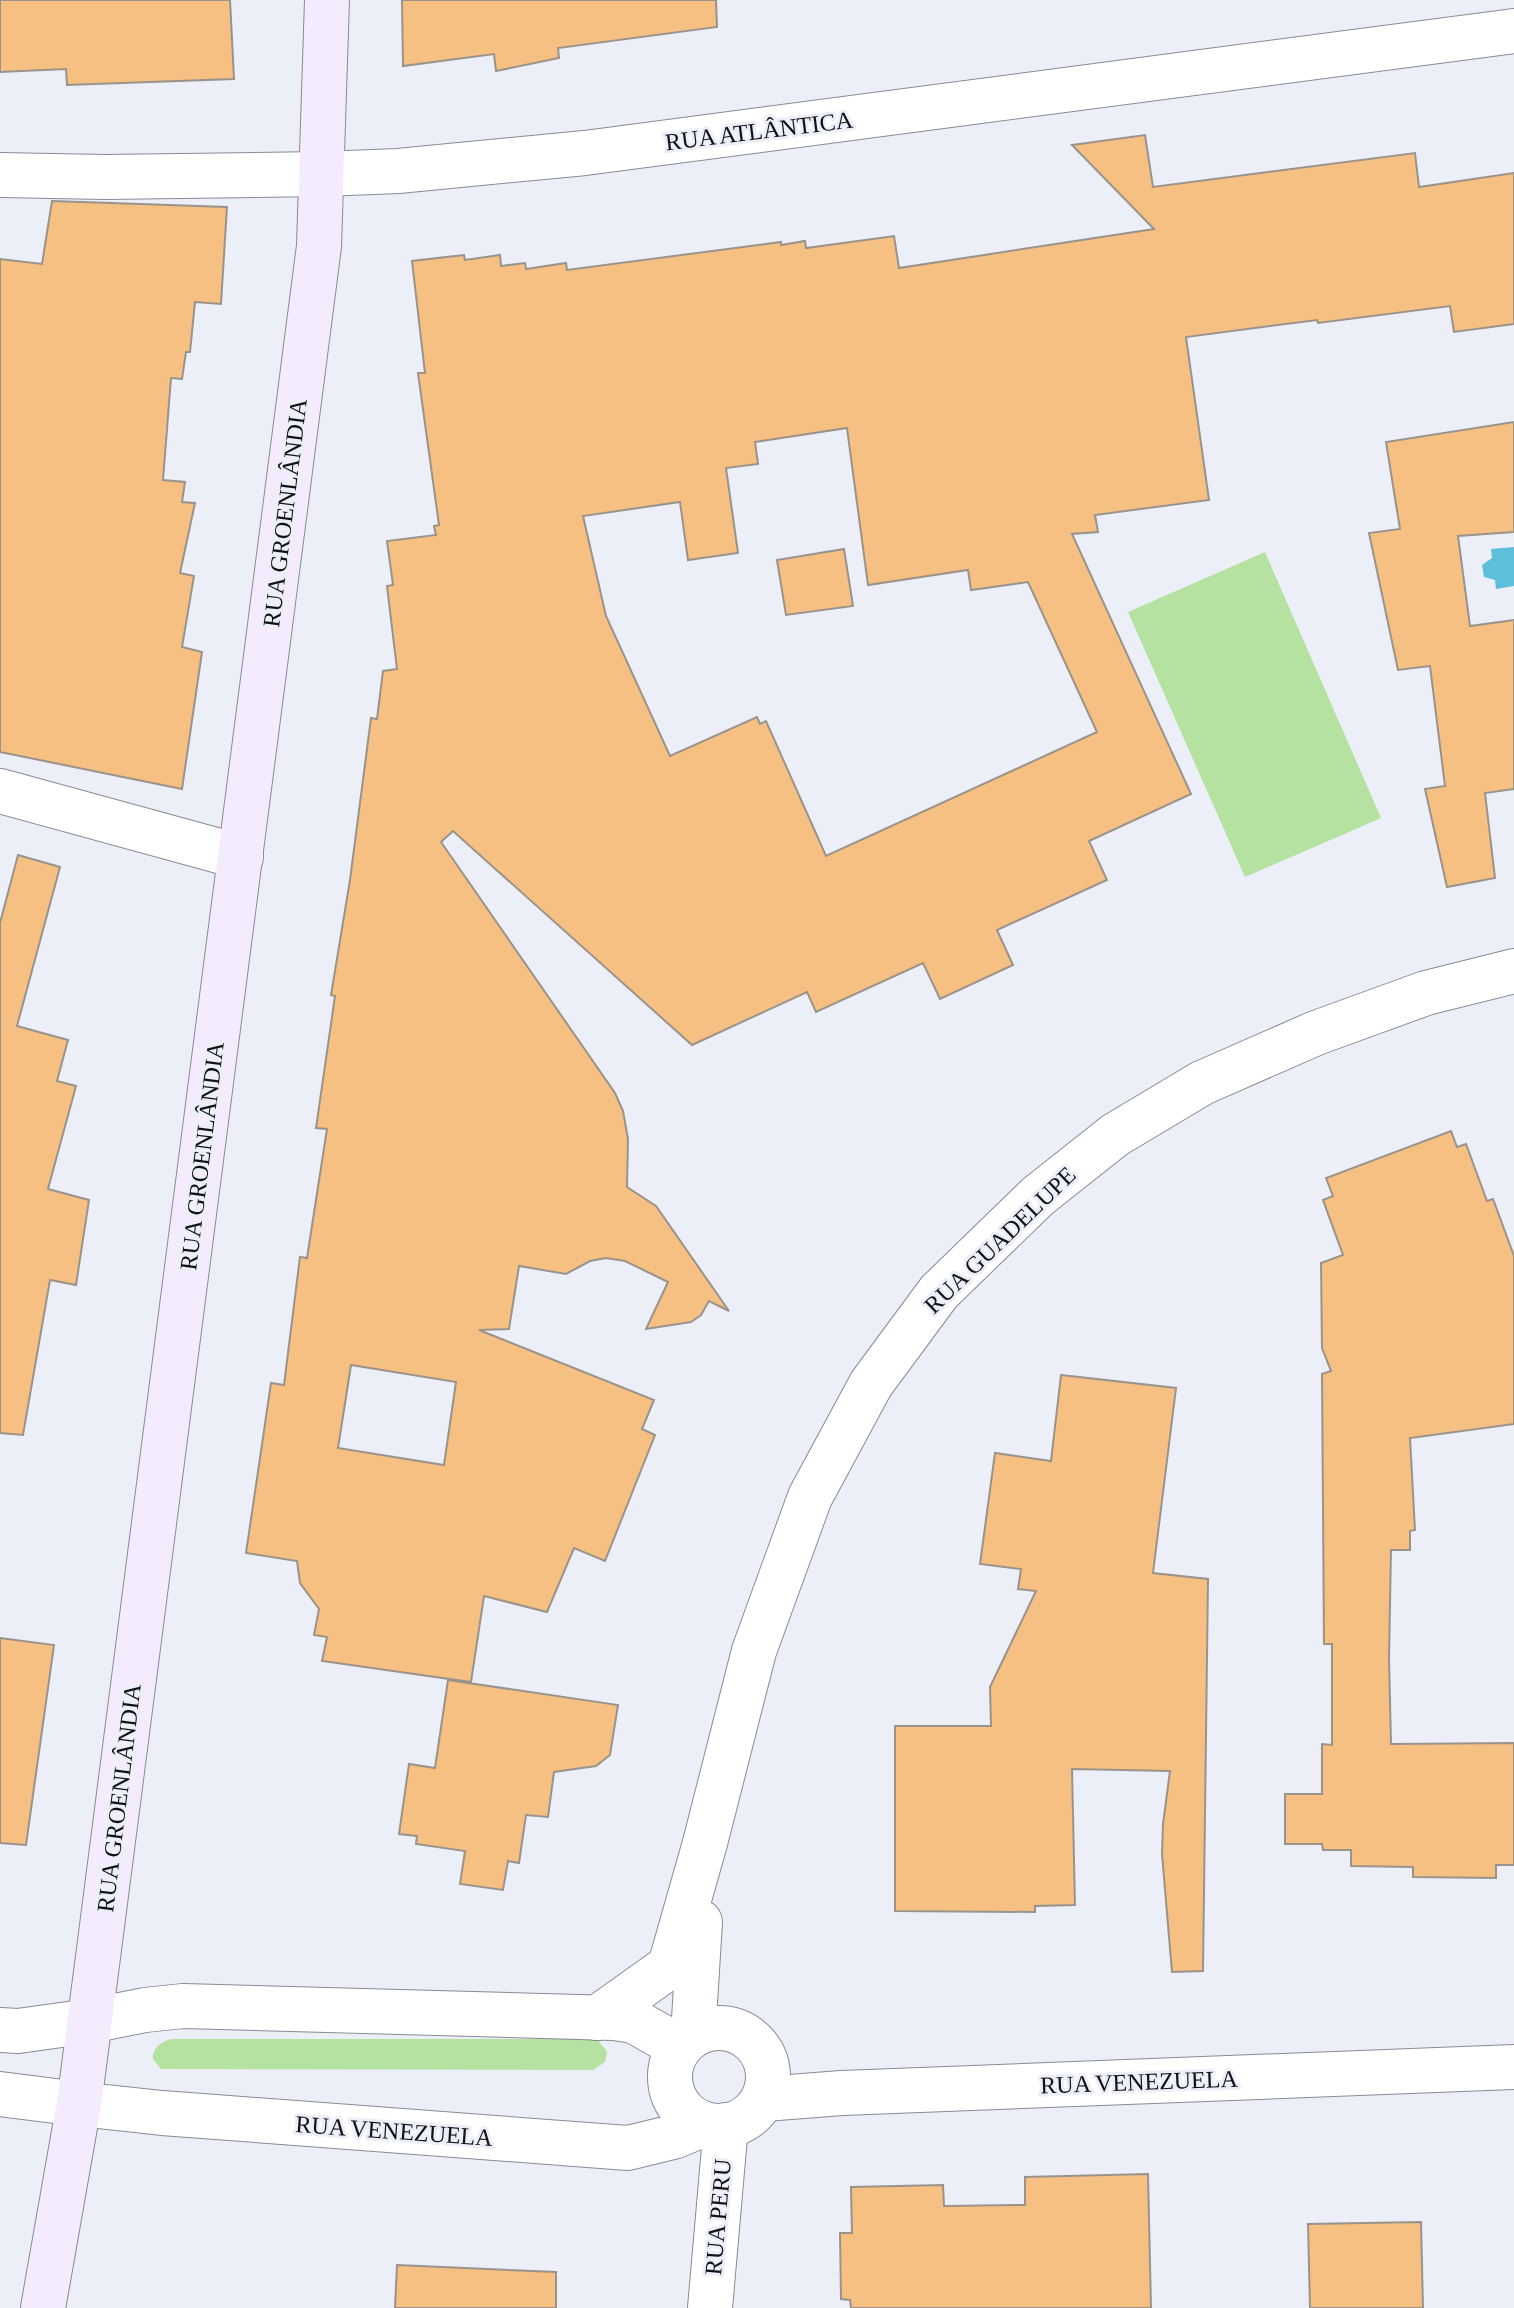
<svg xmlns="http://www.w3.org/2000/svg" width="1514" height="2308" viewBox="0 0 1514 2308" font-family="'Times New Roman',serif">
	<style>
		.green { fill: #b5e2a1 }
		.water { fill: #5dbfda }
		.building { fill: #f5c082; stroke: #9a938c; stroke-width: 2; fill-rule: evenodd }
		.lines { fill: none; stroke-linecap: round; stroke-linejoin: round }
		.minor-casing { stroke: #888b93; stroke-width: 46 }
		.tertiary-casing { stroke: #888b93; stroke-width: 46 }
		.secondary-casing { stroke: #888b93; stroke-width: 46 }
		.minor { stroke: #fff; stroke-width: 44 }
		.tertiary { stroke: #fff; stroke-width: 44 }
		.secondary { stroke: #f5ebfe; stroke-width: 44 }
		.labels { text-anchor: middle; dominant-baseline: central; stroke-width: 6; stroke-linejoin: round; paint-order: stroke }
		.street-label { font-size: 24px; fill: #111215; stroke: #eceff8 }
	</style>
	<rect width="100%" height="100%" fill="#eceff8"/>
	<g class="green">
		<path d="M 1265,552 L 1381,818 L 1245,877 L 1128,612 Z"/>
		<path d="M 171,2039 L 574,2039 L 598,2040 L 607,2052 L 605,2062 L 593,2070 L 161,2069 L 153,2059 C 152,2048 161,2042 171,2039 Z"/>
	</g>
	<path class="water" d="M 1514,547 L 1514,586 L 1496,589 L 1495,580 L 1484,577 L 1482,565 L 1492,558 L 1491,549 Z"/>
	<g class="building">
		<path d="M 0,0 L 230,0 L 234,79 L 67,85 L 66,69 L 0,72 Z"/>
		<path d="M 402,0 L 716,0 L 717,27 L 558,48 L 559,58 L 496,71 L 494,54 L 403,66 Z"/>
		<path d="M 1145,135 L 1153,187 L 1415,153 L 1419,187 L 1514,173 L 1514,324 L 1454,332 L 1450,306 L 1318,323 L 1317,320 L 1186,337 L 1209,500 L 1095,515 L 1098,532 L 1072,534 L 1191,794 L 1089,841 L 1107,880 L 997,930 L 1013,965 L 940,999 L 923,963 L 816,1012 L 807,992 L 692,1045 L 453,831 L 441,842 L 615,1093 L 623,1111 L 628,1139 L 627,1187 L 656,1206 L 729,1311 L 709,1301 L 701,1315 L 691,1322 L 646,1329 L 668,1282 L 625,1261 L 606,1258 L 590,1261 L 566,1274 L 519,1266 L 509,1329 L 479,1330 L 654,1400 L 642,1429 L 655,1435 L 605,1561 L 574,1548 L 547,1612 L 484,1596 L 471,1682 L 322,1661 L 327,1637 L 314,1635 L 319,1609 L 300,1583 L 297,1561 L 246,1553 L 271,1383 L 284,1385 L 300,1257 L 307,1258 L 327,1129 L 316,1128 L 335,996 L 331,995 L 350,880 L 371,718 L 377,719 L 383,671 L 397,669 L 387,586 L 393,585 L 387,541 L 436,535 L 434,526 L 439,525 L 418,373 L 425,373 L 412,261 L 464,255 L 465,260 L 500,255 L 501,266 L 525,263 L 526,269 L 566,263 L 567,270 L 781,242 L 781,245 L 805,241 L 806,248 L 894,236 L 899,268 L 1154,229 L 1072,145 ZM 847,428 L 868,585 L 968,570 L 971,590 L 1028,582 L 1097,732 L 826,856 L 766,721 L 760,724 L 757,717 L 670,756 L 606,616 L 583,516 L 680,502 L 688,560 L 738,553 L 726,468 L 758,464 L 755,442 ZM 351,1365 L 456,1382 L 444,1465 L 338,1448 Z"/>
		<path d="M 52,201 L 227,207 L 221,304 L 195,302 L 190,352 L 186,352 L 182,379 L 171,378 L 163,480 L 185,482 L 182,502 L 195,503 L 180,573 L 194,576 L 182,647 L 202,652 L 182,789 L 0,752 L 0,259 L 42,264 Z"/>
		<path d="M 1514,422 L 1514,532 L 1458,536 L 1470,626 L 1514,620 L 1514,789 L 1485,793 L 1495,878 L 1447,887 L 1425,789 L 1445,786 L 1430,666 L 1398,670 L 1369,533 L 1400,529 L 1386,442 Z"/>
		<path d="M 844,549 L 853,606 L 786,615 L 777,560 Z"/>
		<path d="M 18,855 L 60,867 L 17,1026 L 68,1040 L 57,1081 L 76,1086 L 48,1189 L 89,1200 L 76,1285 L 50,1280 L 23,1435 L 0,1433 L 0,923 Z"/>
		<path d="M 1451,1131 L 1457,1147 L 1466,1144 L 1487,1201 L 1493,1199 L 1514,1256 L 1514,1424 L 1410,1438 L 1415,1530 L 1410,1531 L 1410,1550 L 1391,1550 L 1389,1658 L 1391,1744 L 1514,1743 L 1514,1865 L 1496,1865 L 1496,1878 L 1413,1877 L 1413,1867 L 1351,1866 L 1351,1850 L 1323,1850 L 1322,1844 L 1285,1844 L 1285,1794 L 1322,1794 L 1322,1744 L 1332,1745 L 1332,1644 L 1324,1644 L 1322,1374 L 1331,1371 L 1322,1348 L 1321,1263 L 1343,1255 L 1323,1200 L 1333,1196 L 1326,1178 Z"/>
		<path d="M 1061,1375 L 1176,1388 L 1153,1573 L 1208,1579 L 1203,1971 L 1172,1972 L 1162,1854 L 1163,1824 L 1170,1771 L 1072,1769 L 1075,1905 L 1035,1906 L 1035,1912 L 895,1911 L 895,1726 L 991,1726 L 990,1687 L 1036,1591 L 1018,1589 L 1021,1569 L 980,1564 L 995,1453 L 1051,1461 Z"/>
		<path d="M 0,1638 L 54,1645 L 26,1845 L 0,1843 Z"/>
		<path d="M 448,1680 L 618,1705 L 610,1755 L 596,1766 L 554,1772 L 548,1817 L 526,1815 L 519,1863 L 508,1861 L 503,1890 L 460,1884 L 465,1851 L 416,1844 L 417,1836 L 399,1834 L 409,1764 L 435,1768 Z"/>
		<path d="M 1148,2174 L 1151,2308 L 851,2308 L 850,2300 L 841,2299 L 840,2233 L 852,2233 L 851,2187 L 943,2185 L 944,2206 L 1025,2205 L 1025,2177 Z"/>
		<path d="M 1421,2222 L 1423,2308 L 1310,2308 L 1308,2224 Z"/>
		<path d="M 397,2265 L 556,2272 L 556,2308 L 395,2308 Z"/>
	</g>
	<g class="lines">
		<defs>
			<g id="minor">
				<path d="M 0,175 L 105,177 L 323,174 L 398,171 L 585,153 L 1514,31"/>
				<path d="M 0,791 L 241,857"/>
				<path d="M 597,2018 L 670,1966 L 705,1843 L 754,1651 L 810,1497 L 871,1384 L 939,1292 L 1038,1196 L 1115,1135 L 1202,1083 L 1316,1033 L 1426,993 L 1514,971"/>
				<path d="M 0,2030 L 18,2031 L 90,2021"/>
				<path d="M 693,2035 L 700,1922"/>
				<path d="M 0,2094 L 79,2104"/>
				<path d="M 710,2308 L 726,2125"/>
			</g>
			<g id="tertiary">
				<path d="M 90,2021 L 145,2010 L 183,2006 L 614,2018 L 634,2021 L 680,2047"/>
				<circle cx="719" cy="2077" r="49"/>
				<path d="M 764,2099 L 842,2093 L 1514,2067"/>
				<path d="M 79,2104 L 162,2113 L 628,2148 L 673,2137 L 705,2124"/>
			</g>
			<path id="secondary" d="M 43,2308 L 79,2104 L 319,246 L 327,0"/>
		</defs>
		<use href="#minor" class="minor-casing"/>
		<use href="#tertiary" class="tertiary-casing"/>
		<use href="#secondary" class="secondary-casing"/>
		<use href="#minor" class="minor"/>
		<use href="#tertiary" class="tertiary"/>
		<use href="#secondary" class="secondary"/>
	</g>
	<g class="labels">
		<g class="street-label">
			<text transform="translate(759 131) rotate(-7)">RUA ATLÂNTICA</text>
			<text transform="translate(285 513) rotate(-83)">RUA GROENLÂNDIA</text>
			<text transform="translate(202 1156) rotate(-83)">RUA GROENLÂNDIA</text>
			<text transform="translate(1000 1240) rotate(-44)">RUA GUADELUPE</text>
			<text transform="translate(119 1798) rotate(-83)">RUA GROENLÂNDIA</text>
			<text transform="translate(1139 2082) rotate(-2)">RUA VENEZUELA</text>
			<text transform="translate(394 2131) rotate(4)">RUA VENEZUELA</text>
			<text transform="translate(718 2217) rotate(-85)">RUA PERU</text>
		</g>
	</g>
</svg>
